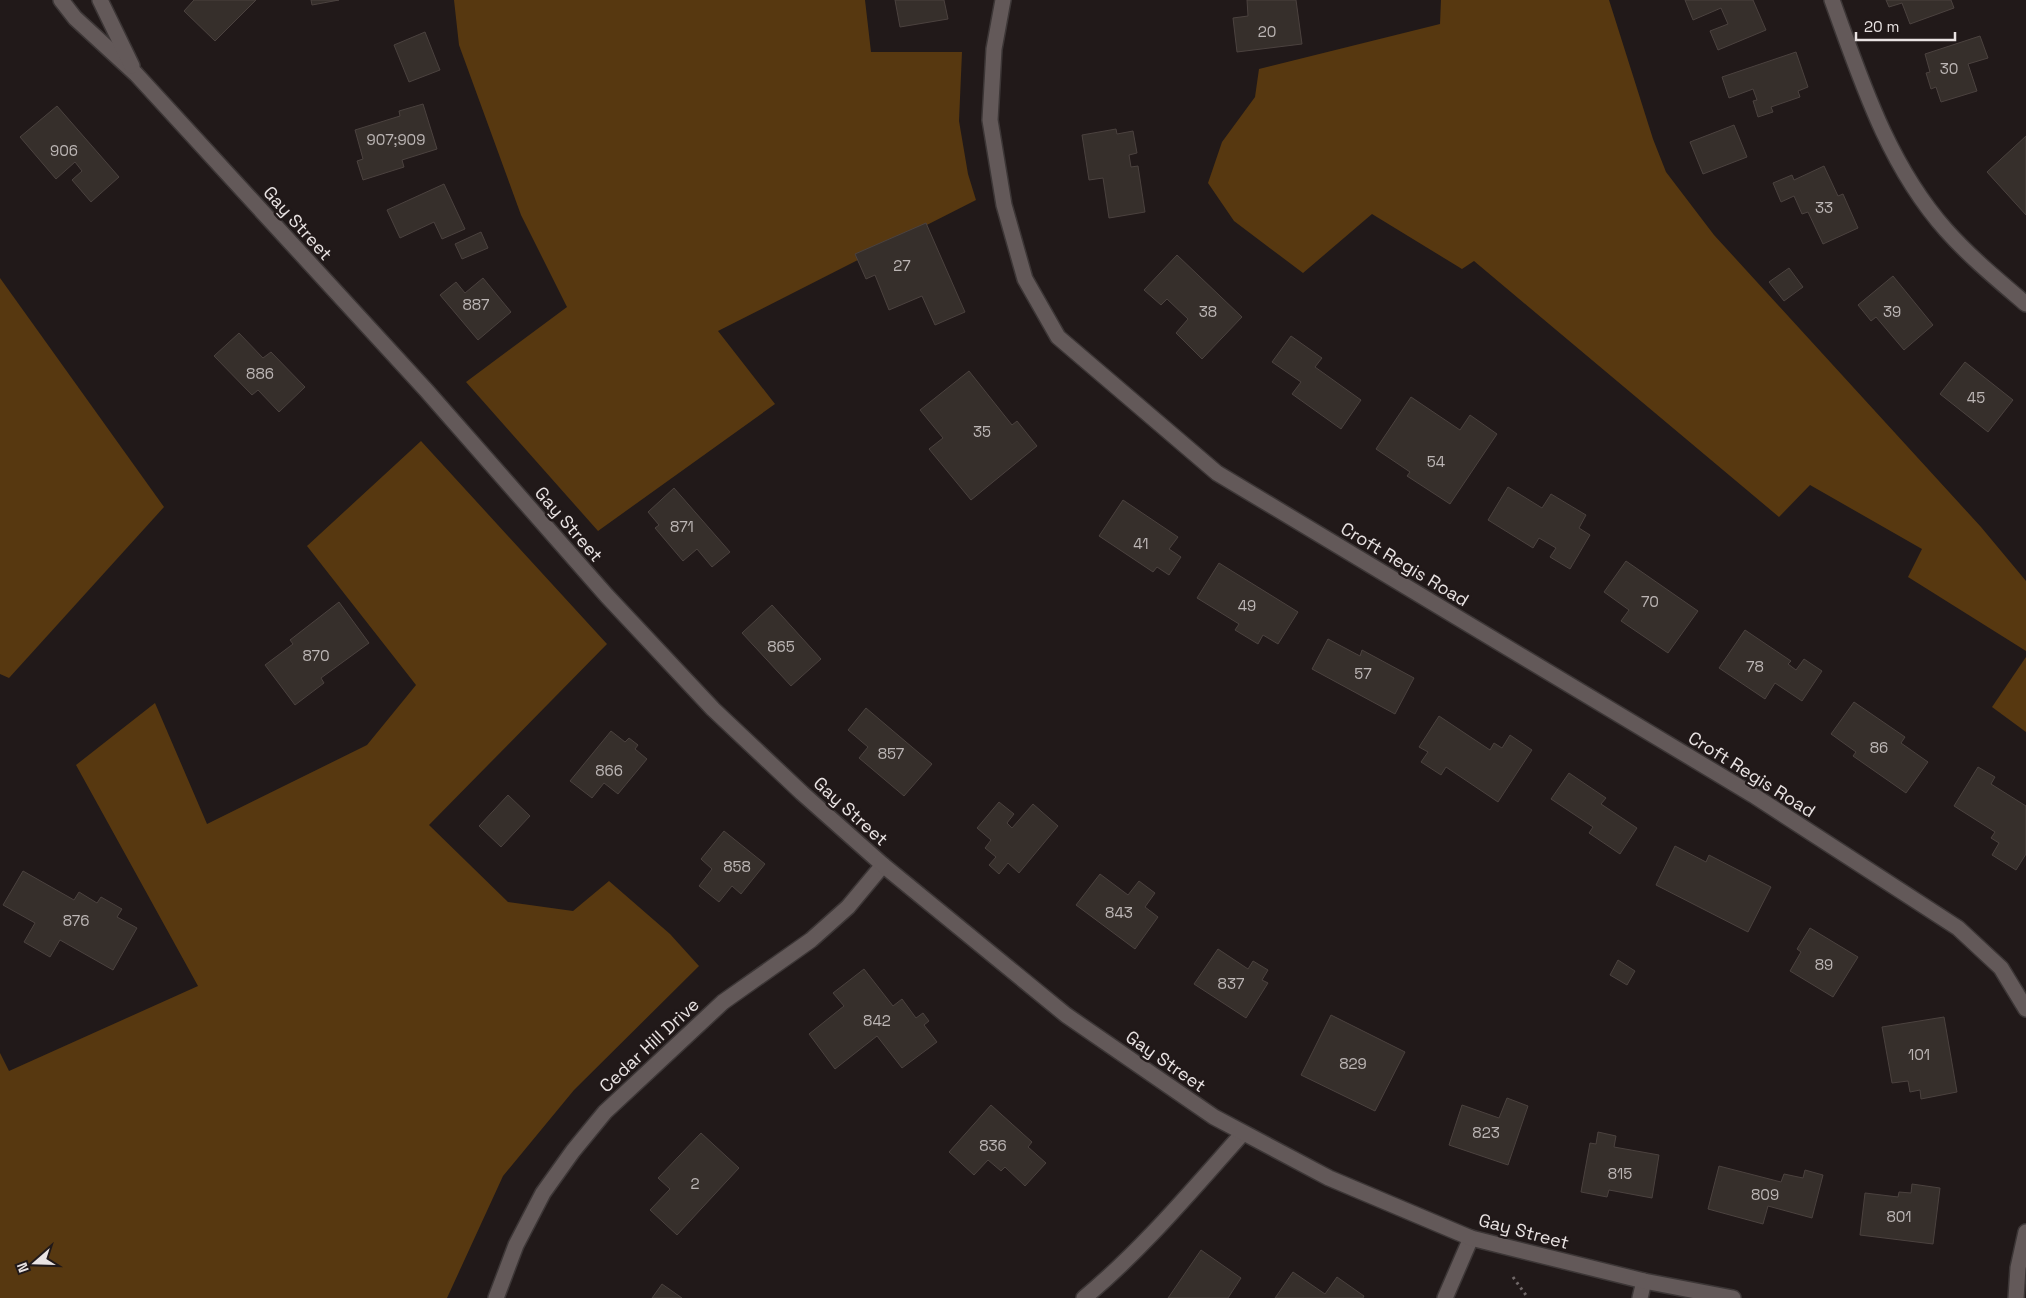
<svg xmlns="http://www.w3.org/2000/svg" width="2026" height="1298" viewBox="0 0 2026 1298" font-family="'Space Grotesk',sans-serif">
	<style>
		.forest { fill: #573810 }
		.building { fill: #362f2b; stroke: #4b423f }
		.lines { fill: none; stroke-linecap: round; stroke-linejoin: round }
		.service-casing { stroke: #3c3636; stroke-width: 18 }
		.minor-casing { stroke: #3c3636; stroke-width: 18 }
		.tertiary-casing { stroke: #3c3636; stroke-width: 18 }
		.path { stroke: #706868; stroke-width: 3; stroke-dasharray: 2.5 4; stroke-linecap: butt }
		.service { stroke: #635959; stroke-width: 15 }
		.minor { stroke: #635959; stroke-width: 15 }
		.tertiary { stroke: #635959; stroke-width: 15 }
		.labels { text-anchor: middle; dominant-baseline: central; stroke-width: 5; stroke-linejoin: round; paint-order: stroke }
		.number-label { font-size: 15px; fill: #bcb6b5 }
		.street-label { font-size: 18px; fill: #e9e3e3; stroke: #211919 }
	</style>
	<rect width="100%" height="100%" fill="#211919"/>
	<g class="forest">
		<path d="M 454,0 L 865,0 L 871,52 L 962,52 L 959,121 L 968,174 L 976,200 L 718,331 L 775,404 L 598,531 L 466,382 L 567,307 L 521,215 L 459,45 Z"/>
		<path d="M 1441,0 L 1609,0 L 1653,139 L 1666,172 L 1714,235 L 1981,527 L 2026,581 L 2026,651 L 1908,577 L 1922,549 L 1810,485 L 1779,517 L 1474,261 L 1462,269 L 1372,214 L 1303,273 L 1234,221 L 1208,183 L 1222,142 L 1255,97 L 1259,69 L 1440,24 Z"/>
		<path d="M 0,278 L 164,507 L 9,678 L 0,674 Z"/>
		<path d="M 421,441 L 607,644 L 429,825 L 508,902 L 573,911 L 609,881 L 670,934 L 699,966 L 574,1090 L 503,1176 L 447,1298 L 0,1298 L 0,1053 L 9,1071 L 198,986 L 76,765 L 155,703 L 207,824 L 367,745 L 416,685 L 307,546 Z"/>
		<path d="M 2026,657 L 2026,732 L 1992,707 Z"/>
	</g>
	<g class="building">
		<path d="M 194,0 L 256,0 L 215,41 L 184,11 Z"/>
		<path d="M 311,0 L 339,0 L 312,5 Z"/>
		<path d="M 895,0 L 944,0 L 948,19 L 900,27 Z"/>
		<path d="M 1247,0 L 1296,0 L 1302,44 L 1237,52 L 1233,18 L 1248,16 Z"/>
		<path d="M 1685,0 L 1753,0 L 1766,30 L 1718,50 L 1710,31 L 1728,24 L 1721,8 L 1693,20 Z"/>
		<path d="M 1886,0 L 1951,0 L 1954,8 L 1910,24 L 1902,3 L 1889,7 Z"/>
		<path d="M 425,32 L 440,70 L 409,82 L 394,45 Z"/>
		<path d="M 1980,36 L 1988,58 L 1968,64 L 1977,91 L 1941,102 L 1936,87 L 1931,89 L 1926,73 L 1930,72 L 1925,54 Z"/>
		<path d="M 1796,52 L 1808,87 L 1798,91 L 1800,97 L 1771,107 L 1773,112 L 1758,117 L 1753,101 L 1757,100 L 1753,89 L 1729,98 L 1722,77 Z"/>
		<path d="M 423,104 L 437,149 L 402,160 L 404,167 L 363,180 L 357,161 L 363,159 L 355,130 L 400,116 L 399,111 Z"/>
		<path d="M 57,106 L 119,177 L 91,202 L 72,180 L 82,171 L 75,162 L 56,179 L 20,137 Z"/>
		<path d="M 1734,125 L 1747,157 L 1703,174 L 1690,142 Z"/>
		<path d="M 1116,129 L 1117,134 L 1133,131 L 1137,153 L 1129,155 L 1131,167 L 1138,166 L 1145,212 L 1109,218 L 1103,178 L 1089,180 L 1082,135 Z"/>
		<path d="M 2026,136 L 2026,215 L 1987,172 Z"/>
		<path d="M 1824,166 L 1838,196 L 1843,194 L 1858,228 L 1823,244 L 1808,212 L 1802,214 L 1794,196 L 1781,202 L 1773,183 L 1792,175 L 1794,180 Z"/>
		<path d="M 444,184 L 465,229 L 442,239 L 434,222 L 400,238 L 387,210 Z"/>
		<path d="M 926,223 L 965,312 L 935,325 L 922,296 L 889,310 L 875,275 L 866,279 L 855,254 Z"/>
		<path d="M 481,232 L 488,248 L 462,259 L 455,244 Z"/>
		<path d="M 1177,255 L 1242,317 L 1202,359 L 1176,333 L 1188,319 L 1167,299 L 1161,305 L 1144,290 Z"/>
		<path d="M 1789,268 L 1803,287 L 1784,301 L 1769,282 Z"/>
		<path d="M 1893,276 L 1933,325 L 1904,350 L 1876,317 L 1871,321 L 1858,305 Z"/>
		<path d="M 483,278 L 511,312 L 478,340 L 440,295 L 456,282 L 465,293 Z"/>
		<path d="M 239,333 L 263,358 L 271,352 L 305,387 L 279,412 L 258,390 L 252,395 L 214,356 Z"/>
		<path d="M 1291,336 L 1322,358 L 1315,367 L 1361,400 L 1341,429 L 1292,394 L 1301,382 L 1272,362 Z"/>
		<path d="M 1965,362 L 2013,400 L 1988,432 L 1940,394 Z"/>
		<path d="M 969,371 L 1012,425 L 1017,421 L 1037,446 L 971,500 L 929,449 L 943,438 L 920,410 Z"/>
		<path d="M 1411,397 L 1460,430 L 1470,415 L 1497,434 L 1450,504 L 1407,476 L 1410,472 L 1376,449 Z"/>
		<path d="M 1508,487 L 1542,508 L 1551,494 L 1586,515 L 1579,528 L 1590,535 L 1570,569 L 1550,557 L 1556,548 L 1539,538 L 1533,548 L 1488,520 Z"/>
		<path d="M 674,488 L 730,552 L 712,567 L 697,549 L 683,561 L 655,528 L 659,525 L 648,512 Z"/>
		<path d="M 1123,500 L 1178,537 L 1169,549 L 1181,557 L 1169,575 L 1157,567 L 1153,572 L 1099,536 Z"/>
		<path d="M 1626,561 L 1698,611 L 1668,653 L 1621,621 L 1629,610 L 1604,592 Z"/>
		<path d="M 1219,563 L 1298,612 L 1278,644 L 1263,635 L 1258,644 L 1235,630 L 1239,624 L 1197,598 Z"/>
		<path d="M 339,602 L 369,643 L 321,678 L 324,683 L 295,705 L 265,665 L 293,644 L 290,640 Z"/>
		<path d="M 772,605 L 821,659 L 791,686 L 742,633 Z"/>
		<path d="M 1745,630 L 1791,661 L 1788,664 L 1796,670 L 1804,659 L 1822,671 L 1802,701 L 1775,683 L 1765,699 L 1719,668 Z"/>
		<path d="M 1328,639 L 1360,656 L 1362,650 L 1414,678 L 1395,714 L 1312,669 Z"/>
		<path d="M 1854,702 L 1905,737 L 1901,743 L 1928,762 L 1906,793 L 1853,756 L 1856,752 L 1831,734 Z"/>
		<path d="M 866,708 L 932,764 L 904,796 L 859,758 L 868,747 L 848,730 Z"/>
		<path d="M 1439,716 L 1490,750 L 1494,743 L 1502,748 L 1510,735 L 1532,750 L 1498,802 L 1446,767 L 1441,775 L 1421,762 L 1428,752 L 1419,747 Z"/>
		<path d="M 611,731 L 625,742 L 629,738 L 638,745 L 635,749 L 647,759 L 618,794 L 604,783 L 592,798 L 570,781 Z"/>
		<path d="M 1978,767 L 1995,777 L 1991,784 L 2026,806 L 2026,854 L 2016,870 L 1992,855 L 1999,843 L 1991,838 L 1995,832 L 1954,806 Z"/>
		<path d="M 1569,773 L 1606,798 L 1601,804 L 1637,828 L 1620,854 L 1589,833 L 1593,827 L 1551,799 Z"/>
		<path d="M 508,795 L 530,816 L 501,847 L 479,826 Z"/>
		<path d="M 999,802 L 1014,814 L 1007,823 L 1012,828 L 1033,804 L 1058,826 L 1019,873 L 1008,863 L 999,874 L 989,865 L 996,857 L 985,848 L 991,840 L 977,828 Z"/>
		<path d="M 724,831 L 765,864 L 741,894 L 732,886 L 719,902 L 699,886 L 712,869 L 701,859 Z"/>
		<path d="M 1675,846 L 1706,862 L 1709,855 L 1771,887 L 1748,932 L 1656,885 Z"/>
		<path d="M 23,871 L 74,900 L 79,892 L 97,903 L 101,897 L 122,909 L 117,917 L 137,928 L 113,970 L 60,940 L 50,957 L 24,942 L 35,923 L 3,905 Z"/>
		<path d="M 1100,874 L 1128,895 L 1139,881 L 1155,893 L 1145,907 L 1158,917 L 1135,949 L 1076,905 Z"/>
		<path d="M 1810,928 L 1858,957 L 1833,997 L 1790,971 L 1801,952 L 1797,949 Z"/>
		<path d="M 1218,949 L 1248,969 L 1253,961 L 1268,970 L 1262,980 L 1268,983 L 1246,1018 L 1194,984 Z"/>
		<path d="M 1618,960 L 1635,971 L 1627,985 L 1610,975 Z"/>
		<path d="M 864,969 L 893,1006 L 902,999 L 916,1018 L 923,1013 L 929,1021 L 924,1025 L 937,1042 L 902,1068 L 877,1036 L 835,1069 L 809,1034 L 844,1006 L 833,993 Z"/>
		<path d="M 1331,1015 L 1405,1052 L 1375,1111 L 1301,1075 Z"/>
		<path d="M 1944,1017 L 1957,1092 L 1921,1099 L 1920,1090 L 1910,1092 L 1908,1081 L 1892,1083 L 1882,1027 Z"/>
		<path d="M 1507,1098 L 1528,1106 L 1508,1165 L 1449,1145 L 1462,1105 L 1499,1118 Z"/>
		<path d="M 991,1105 L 1032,1142 L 1028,1147 L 1046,1163 L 1025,1186 L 1005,1167 L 1001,1171 L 988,1160 L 974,1175 L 949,1152 Z"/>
		<path d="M 1598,1132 L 1616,1136 L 1614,1147 L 1659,1155 L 1652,1198 L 1609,1190 L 1607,1197 L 1581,1192 L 1590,1143 L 1596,1144 Z"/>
		<path d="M 701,1133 L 739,1168 L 677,1235 L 650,1210 L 670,1189 L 658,1178 Z"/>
		<path d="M 1719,1166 L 1781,1182 L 1784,1174 L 1803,1178 L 1805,1170 L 1823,1175 L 1812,1218 L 1768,1206 L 1763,1224 L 1708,1209 Z"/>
		<path d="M 1912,1184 L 1940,1188 L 1933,1244 L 1860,1235 L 1865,1193 L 1898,1197 L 1899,1192 L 1911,1193 Z"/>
		<path d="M 1201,1250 L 1241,1278 L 1228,1298 L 1168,1298 Z"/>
		<path d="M 1293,1272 L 1325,1294 L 1337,1277 L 1364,1296 L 1363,1298 L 1275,1298 Z"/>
		<path d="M 662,1284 L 682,1298 L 652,1298 Z"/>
	</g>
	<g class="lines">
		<defs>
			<g id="service">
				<path d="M 1084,1298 C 1143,1249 1192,1190 1243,1133"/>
				<path d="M 1640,1298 L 1644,1281"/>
			</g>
			<g id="minor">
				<path d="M 1003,0 L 994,49 L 990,120 L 1004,205 L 1025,279 L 1058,337 L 1217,473 L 1753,795 L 1958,928 L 2001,968 L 2026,1009"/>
				<path d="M 1832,0 C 1861,80 1888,165 1946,230 C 1970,257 1998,280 2026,304"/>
				<path d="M 496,1298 L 516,1245 L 543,1193 L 573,1151 L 605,1112 L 723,1002 L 811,940 L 848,907 L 883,865"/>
				<path d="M 1445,1298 L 1471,1238"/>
				<path d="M 2016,1298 L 2018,1268 L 2026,1232"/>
			</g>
			<g id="tertiary">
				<path d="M 61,0 L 75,18 L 136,74 L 426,390 L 607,596 L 713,709 L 802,793 L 883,865 L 1066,1015 L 1214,1117 L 1329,1178 L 1471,1238 L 1644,1281 L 1733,1298"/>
				<path d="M 100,0 L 132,66"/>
			</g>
		</defs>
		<use href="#service" class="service-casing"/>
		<use href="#minor" class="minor-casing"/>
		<use href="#tertiary" class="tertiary-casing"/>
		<path class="path" d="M 1513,1277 L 1528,1298"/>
		<use href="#service" class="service"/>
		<use href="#minor" class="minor"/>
		<use href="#tertiary" class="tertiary"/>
	</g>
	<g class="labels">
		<g class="number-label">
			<text x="1267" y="31">20</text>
			<text x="1949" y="68">30</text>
			<text x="396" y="139">907;909</text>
			<text x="64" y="150">906</text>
			<text x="1824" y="207">33</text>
			<text x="902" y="265">27</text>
			<text x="476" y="304">887</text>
			<text x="1208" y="311">38</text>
			<text x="1892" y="311">39</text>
			<text x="260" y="373">886</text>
			<text x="1976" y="397">45</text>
			<text x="982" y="431">35</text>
			<text x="1436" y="461">54</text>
			<text x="682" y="526">871</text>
			<text x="1141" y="543">41</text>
			<text x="1650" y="601">70</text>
			<text x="1247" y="605">49</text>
			<text x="781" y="646">865</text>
			<text x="316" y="655">870</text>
			<text x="1755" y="666">78</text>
			<text x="1363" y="673">57</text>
			<text x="1879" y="747">86</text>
			<text x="891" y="753">857</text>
			<text x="609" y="770">866</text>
			<text x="737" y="866">858</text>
			<text x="1119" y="912">843</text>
			<text x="76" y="920">876</text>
			<text x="1824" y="964">89</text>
			<text x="1231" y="983">837</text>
			<text x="877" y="1020">842</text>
			<text x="1919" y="1054">101</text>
			<text x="1353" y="1063">829</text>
			<text x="1486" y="1132">823</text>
			<text x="993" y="1145">836</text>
			<text x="1620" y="1173">815</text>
			<text x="695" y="1183">2</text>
			<text x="1765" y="1194">809</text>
			<text x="1899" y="1216">801</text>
		</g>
		<g class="street-label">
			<text transform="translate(298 223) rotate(48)">Gay Street</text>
			<text transform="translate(569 524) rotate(49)">Gay Street</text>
			<text transform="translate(1405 564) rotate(31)">Croft Regis Road</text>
			<text transform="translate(1752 774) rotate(32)">Croft Regis Road</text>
			<text transform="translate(851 811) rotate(42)">Gay Street</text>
			<text transform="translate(649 1045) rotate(-43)">Cedar Hill Drive</text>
			<text transform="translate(1166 1061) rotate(35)">Gay Street</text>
			<text transform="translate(1524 1231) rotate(15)">Gay Street</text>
		</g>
	</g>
	<g transform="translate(35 1263) rotate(250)" stroke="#211919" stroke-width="4" paint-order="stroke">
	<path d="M0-4L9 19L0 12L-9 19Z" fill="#e9e3e3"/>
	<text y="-8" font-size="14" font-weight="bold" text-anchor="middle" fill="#e9e3e3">N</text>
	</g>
	<path d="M1856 32v8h99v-8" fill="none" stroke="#e9e3e3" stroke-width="2.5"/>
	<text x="1864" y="32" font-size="15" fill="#e9e3e3" stroke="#211919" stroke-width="4" paint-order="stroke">20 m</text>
</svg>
